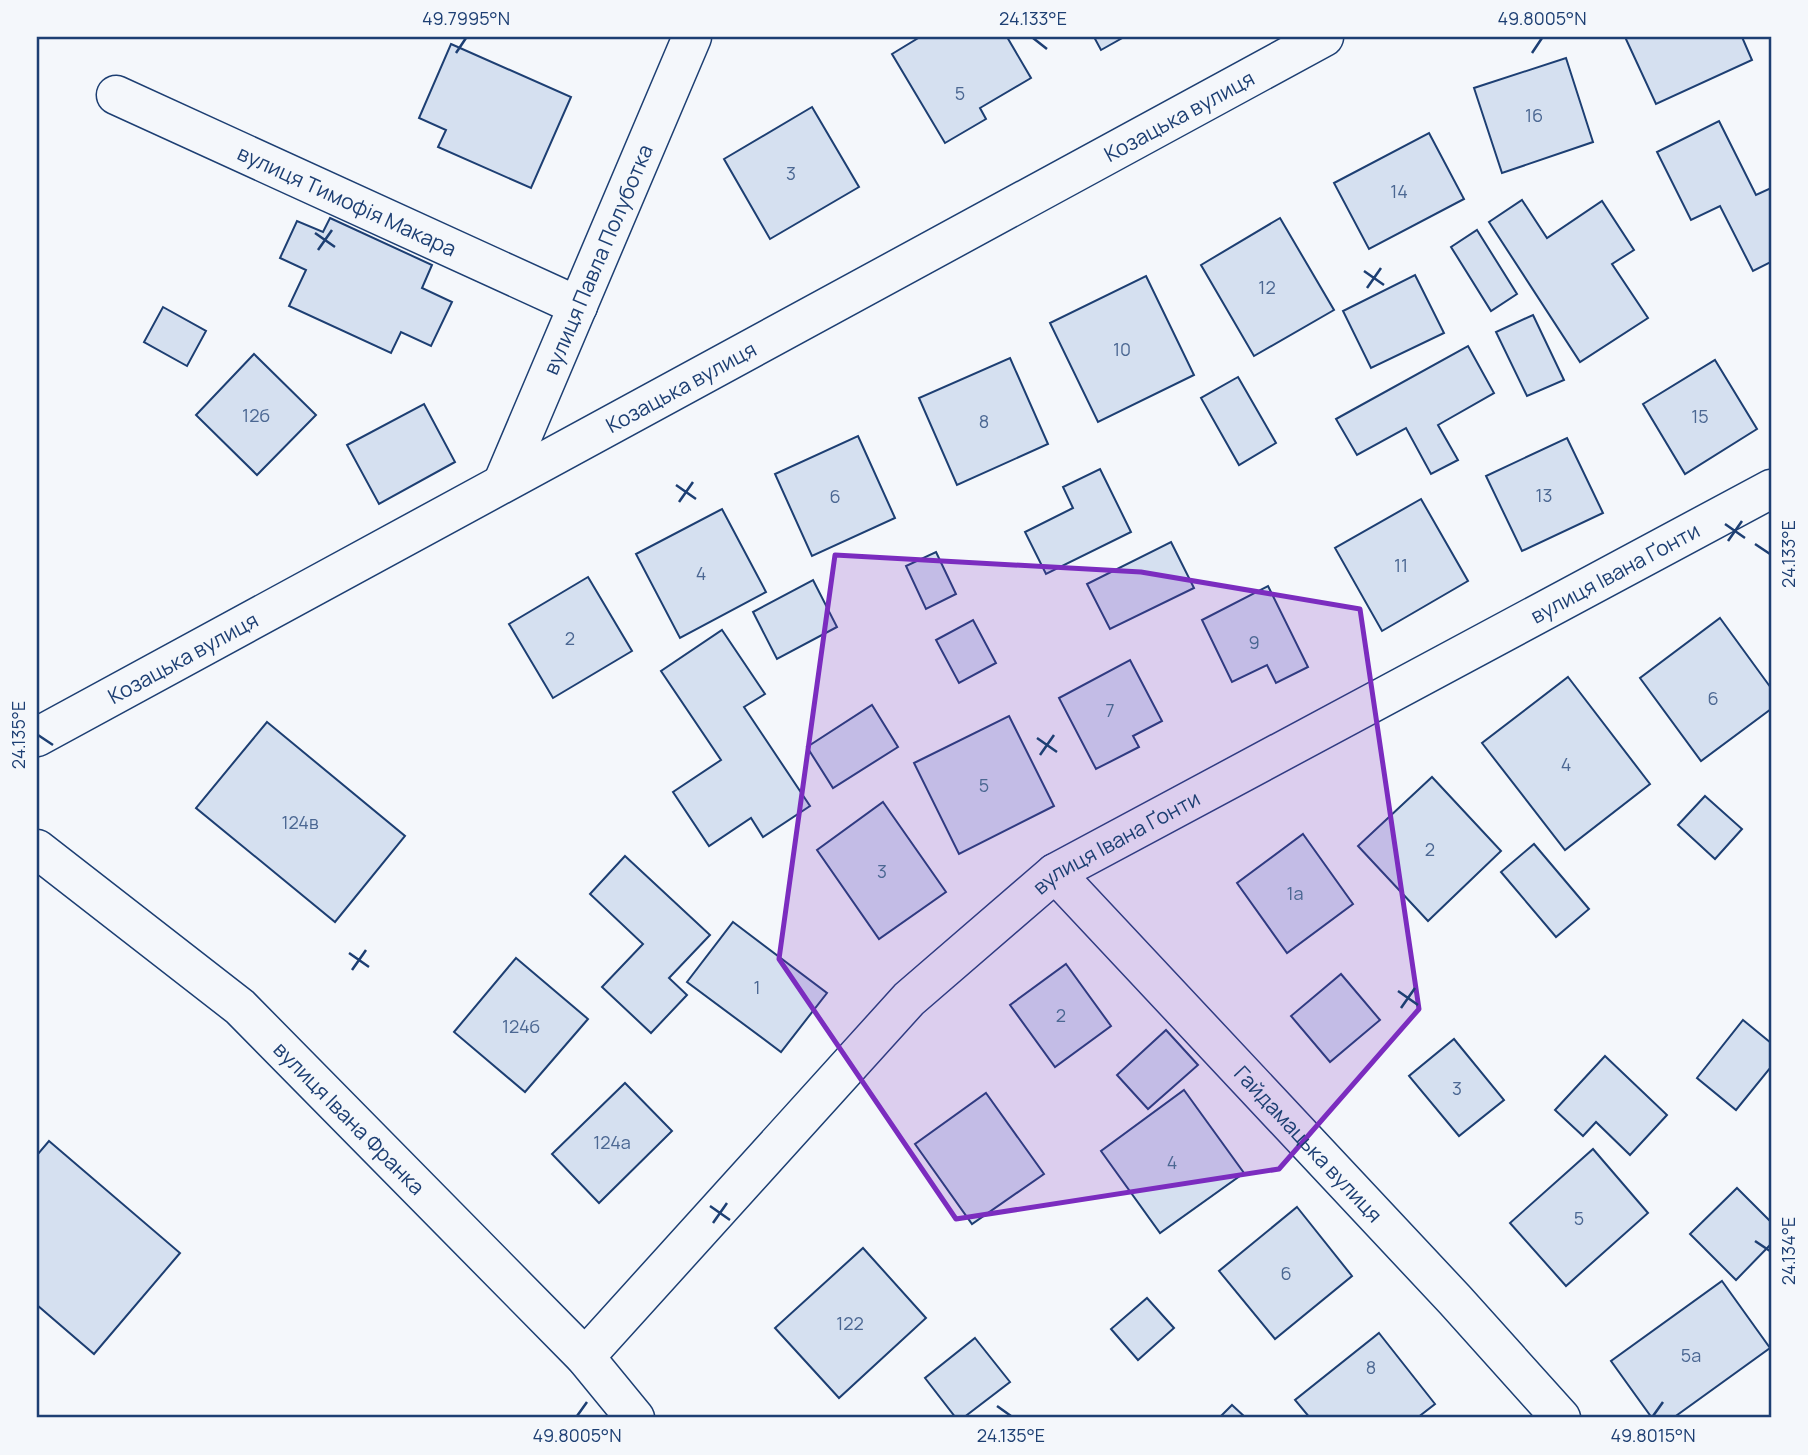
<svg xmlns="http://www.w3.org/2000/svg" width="1808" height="1455" viewBox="0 0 1808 1455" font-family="Manrope,sans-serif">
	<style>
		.building { fill: #d5e0f0; stroke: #1d3f73; stroke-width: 2 }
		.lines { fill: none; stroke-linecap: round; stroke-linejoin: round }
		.minor-casing { stroke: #1d3f73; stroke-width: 41 }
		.minor { stroke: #f4f7fb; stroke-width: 38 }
		.marked { fill: #7b2cbf; fill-opacity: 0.2; stroke: #7b2cbf; stroke-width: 5; stroke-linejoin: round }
		.ticks { fill: none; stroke: #1d3f73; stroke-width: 2.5 }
		.labels { text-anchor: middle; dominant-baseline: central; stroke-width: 5; stroke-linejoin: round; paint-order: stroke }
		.number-label { font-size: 18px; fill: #4b6792 }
		.street-label { font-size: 21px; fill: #1d3f73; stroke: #f4f7fb }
		.neatline { fill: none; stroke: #1d3f73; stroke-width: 2.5 }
		.ticks-label { font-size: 18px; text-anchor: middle; fill: #1d3f73 }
	</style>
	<rect width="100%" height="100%" fill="#f4f7fb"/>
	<g class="building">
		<path d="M 920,37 L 1007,37 L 1031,78 L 980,108 L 986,119 L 945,143 L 892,54 Z"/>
		<path d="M 1094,37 L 1124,37 L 1101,50 Z"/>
		<path d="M 1625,37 L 1742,37 L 1752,60 L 1656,104 Z"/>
		<path d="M 451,44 L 571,97 L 531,188 L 438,147 L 446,130 L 419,118 Z"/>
		<path d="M 1566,58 L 1593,142 L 1502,173 L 1474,88 Z"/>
		<path d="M 812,107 L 859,187 L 770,239 L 724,159 Z"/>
		<path d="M 1719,121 L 1756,195 L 1771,188 L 1771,262 L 1753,271 L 1720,206 L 1691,220 L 1657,152 Z"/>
		<path d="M 1429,133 L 1464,199 L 1369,249 L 1334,183 Z"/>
		<path d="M 1522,200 L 1547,238 L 1602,201 L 1634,250 L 1612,264 L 1648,318 L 1580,362 L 1489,222 Z"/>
		<path d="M 330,218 L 432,265 L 422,288 L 452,302 L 431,346 L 401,332 L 391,353 L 289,306 L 306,270 L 280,258 L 297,221 L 323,232 Z"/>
		<path d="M 1280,218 L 1334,310 L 1254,356 L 1201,265 Z"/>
		<path d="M 1477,230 L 1517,294 L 1491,311 L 1451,247 Z"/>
		<path d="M 1415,275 L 1444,333 L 1371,368 L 1343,311 Z"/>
		<path d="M 1146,276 L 1194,375 L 1098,422 L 1050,323 Z"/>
		<path d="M 163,307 L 206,331 L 187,366 L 144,342 Z"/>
		<path d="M 1533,315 L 1564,380 L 1527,396 L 1496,332 Z"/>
		<path d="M 1468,346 L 1494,393 L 1438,425 L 1458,460 L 1431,474 L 1406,428 L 1357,455 L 1336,419 Z"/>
		<path d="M 254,354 L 316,415 L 257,475 L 196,415 Z"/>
		<path d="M 1010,358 L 1048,444 L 957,485 L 919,398 Z"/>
		<path d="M 1715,360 L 1757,429 L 1685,474 L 1643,404 Z"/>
		<path d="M 1238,377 L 1276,443 L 1239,465 L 1201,398 Z"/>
		<path d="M 424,404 L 455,462 L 379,504 L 347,445 Z"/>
		<path d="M 858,436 L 895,518 L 812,556 L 775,474 Z"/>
		<path d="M 1567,438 L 1603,513 L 1522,551 L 1486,476 Z"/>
		<path d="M 1100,469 L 1131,532 L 1046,574 L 1025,532 L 1073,508 L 1063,487 Z"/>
		<path d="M 1421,499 L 1468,581 L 1382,631 L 1335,548 Z"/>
		<path d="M 722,509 L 766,592 L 680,638 L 636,554 Z"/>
		<path d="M 1171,542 L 1194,588 L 1110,629 L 1087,584 Z"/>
		<path d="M 936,552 L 956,594 L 926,609 L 906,566 Z"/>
		<path d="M 588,577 L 632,651 L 553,698 L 509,624 Z"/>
		<path d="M 813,580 L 837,627 L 777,659 L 753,612 Z"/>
		<path d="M 1268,586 L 1308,667 L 1276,683 L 1267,665 L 1232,682 L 1202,620 Z"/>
		<path d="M 1720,618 L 1771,688 L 1771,709 L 1701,761 L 1640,678 Z"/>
		<path d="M 973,620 L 996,663 L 959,683 L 936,640 Z"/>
		<path d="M 722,630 L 765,694 L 744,707 L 810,806 L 763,837 L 751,818 L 709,846 L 673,792 L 721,760 L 661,671 Z"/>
		<path d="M 1130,660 L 1162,721 L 1133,736 L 1139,747 L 1096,769 L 1059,698 Z"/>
		<path d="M 1568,677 L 1650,784 L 1565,850 L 1482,743 Z"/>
		<path d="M 872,705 L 898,747 L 833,788 L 807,747 Z"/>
		<path d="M 1009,716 L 1054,806 L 959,854 L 914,763 Z"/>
		<path d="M 267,722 L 405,836 L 335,922 L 196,808 Z"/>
		<path d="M 1432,777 L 1501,851 L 1428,921 L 1358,846 Z"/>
		<path d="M 1705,796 L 1742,829 L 1715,859 L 1678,825 Z"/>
		<path d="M 883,802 L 946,892 L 879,939 L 817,850 Z"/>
		<path d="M 1303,834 L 1353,904 L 1287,953 L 1237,883 Z"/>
		<path d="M 1534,844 L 1589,909 L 1556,937 L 1501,872 Z"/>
		<path d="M 625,856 L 710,935 L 669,978 L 687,995 L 651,1033 L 602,987 L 643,944 L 590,894 Z"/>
		<path d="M 733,922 L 827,993 L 781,1052 L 687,982 Z"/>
		<path d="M 516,958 L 588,1019 L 525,1092 L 454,1032 Z"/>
		<path d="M 1066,964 L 1111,1026 L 1055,1067 L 1010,1005 Z"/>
		<path d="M 1341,974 L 1380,1020 L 1330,1062 L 1291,1016 Z"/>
		<path d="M 1743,1020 L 1771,1043 L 1771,1067 L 1736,1110 L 1697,1078 Z"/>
		<path d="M 1166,1030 L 1198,1065 L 1148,1109 L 1117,1075 Z"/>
		<path d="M 1454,1039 L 1504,1100 L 1459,1136 L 1409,1076 Z"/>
		<path d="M 1605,1056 L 1667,1115 L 1630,1155 L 1596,1122 L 1583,1136 L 1555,1110 Z"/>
		<path d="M 625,1083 L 672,1131 L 599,1203 L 552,1154 Z"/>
		<path d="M 1184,1090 L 1244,1173 L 1160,1233 L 1101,1151 Z"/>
		<path d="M 986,1093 L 1044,1174 L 972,1224 L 915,1144 Z"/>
		<path d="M 49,1141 L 180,1253 L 94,1354 L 37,1305 L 37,1155 Z"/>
		<path d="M 1593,1149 L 1648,1213 L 1566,1286 L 1510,1223 Z"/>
		<path d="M 1737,1188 L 1771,1222 L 1771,1244 L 1736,1280 L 1690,1234 Z"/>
		<path d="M 1297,1207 L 1352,1276 L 1275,1339 L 1219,1271 Z"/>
		<path d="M 863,1248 L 926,1318 L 839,1398 L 775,1328 Z"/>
		<path d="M 1722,1281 L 1770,1348 L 1673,1418 L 1652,1418 L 1611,1361 Z"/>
		<path d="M 1147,1298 L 1174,1328 L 1138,1360 L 1111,1329 Z"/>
		<path d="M 1379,1333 L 1435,1404 L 1417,1418 L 1310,1418 L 1295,1400 Z"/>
		<path d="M 975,1338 L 1010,1382 L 963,1418 L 956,1418 L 925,1378 Z"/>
		<path d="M 1232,1405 L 1246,1418 L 1219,1418 Z"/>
	</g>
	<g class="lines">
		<defs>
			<g id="minor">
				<path id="s1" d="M 116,95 L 578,306"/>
				<path id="s2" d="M 503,482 L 692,37"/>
				<path id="s3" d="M 37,737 L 1324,37"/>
				<path id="s4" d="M 37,849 L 240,1007 L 585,1357 L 635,1418"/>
				<path id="s5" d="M 1055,873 L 1455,1300 L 1561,1418"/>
				<path id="s6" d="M 585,1357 L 909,999 L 1055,873 L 1771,489"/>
			</g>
		</defs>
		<use href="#minor" class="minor-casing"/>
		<use href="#minor" class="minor"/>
	</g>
	<path class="marked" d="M 835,555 L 1141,572 L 1360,609 L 1419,1009 L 1279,1169 L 956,1219 L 779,959 Z"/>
	<path class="ticks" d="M 1033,38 L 1047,49M 456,53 L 466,38M 1532,53 L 1542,38M 315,233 L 335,247M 318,250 L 332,230M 1364,271 L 1384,285M 1367,288 L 1381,268M 676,485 L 696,499M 679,502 L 693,482M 1725,524 L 1745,538M 1728,541 L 1742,521M 1755,544 L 1770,554M 38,735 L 53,745M 1037,738 L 1057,752M 1040,755 L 1054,735M 349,953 L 369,967M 352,970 L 366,950M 1398,991 L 1418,1005M 1401,1008 L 1415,988M 710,1206 L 730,1220M 713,1223 L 727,1203M 1755,1241 L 1770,1251M 997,1406 L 1011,1416M 577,1416 L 587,1402M 1653,1416 L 1663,1402"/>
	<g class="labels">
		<g class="number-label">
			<text x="960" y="93">5</text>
			<text x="1534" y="115">16</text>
			<text x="791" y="173">3</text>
			<text x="1399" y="191">14</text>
			<text x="1267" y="287">12</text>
			<text x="1122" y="349">10</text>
			<text x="256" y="415">12б</text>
			<text x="1700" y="416">15</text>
			<text x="984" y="421">8</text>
			<text x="1544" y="495">13</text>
			<text x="835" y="496">6</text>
			<text x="1401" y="565">11</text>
			<text x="701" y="573">4</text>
			<text x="570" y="638">2</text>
			<text x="1254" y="642">9</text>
			<text x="1713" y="698">6</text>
			<text x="1110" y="710">7</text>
			<text x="1566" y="764">4</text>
			<text x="984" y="785">5</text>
			<text x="300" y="822">124в</text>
			<text x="1430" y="849">2</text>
			<text x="882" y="871">3</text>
			<text x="1295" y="893">1а</text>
			<text x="757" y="987">1</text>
			<text x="1061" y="1015">2</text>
			<text x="521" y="1026">124б</text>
			<text x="1457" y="1088">3</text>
			<text x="612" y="1142">124а</text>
			<text x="1172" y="1162">4</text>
			<text x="1579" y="1218">5</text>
			<text x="1286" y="1273">6</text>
			<text x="850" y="1323">122</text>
			<text x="1691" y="1355">5а</text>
			<text x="1371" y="1367">8</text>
		</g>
		<g class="street-label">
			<text stroke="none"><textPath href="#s3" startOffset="1300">Козацька вулиця</textPath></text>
			<text stroke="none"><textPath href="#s1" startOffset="254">вулиця Тимофія Макара</textPath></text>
			<text stroke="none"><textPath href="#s2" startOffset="242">вулиця Павла Полуботка</textPath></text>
			<text stroke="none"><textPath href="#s3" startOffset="733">Козацька вулиця</textPath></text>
			<text stroke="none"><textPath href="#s6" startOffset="1311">вулиця Івана Ґонти</textPath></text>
			<text stroke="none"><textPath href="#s3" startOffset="166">Козацька вулиця</textPath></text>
			<text stroke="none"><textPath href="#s6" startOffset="744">вулиця Івана Ґонти</textPath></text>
			<text stroke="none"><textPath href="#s4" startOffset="413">вулиця Івана Франка</textPath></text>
			<text stroke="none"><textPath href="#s5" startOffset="371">Гайдамацька вулиця</textPath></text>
		</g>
	</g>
	<rect width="1808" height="1455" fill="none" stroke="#f4f7fb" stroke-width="77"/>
	<rect x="38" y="38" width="1732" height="1378" class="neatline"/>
	<g class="ticks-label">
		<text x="466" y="25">49.7995°N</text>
		<text x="1033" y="25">24.133°E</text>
		<text x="1542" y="25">49.8005°N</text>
		<text transform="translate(1789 554) rotate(-90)" y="6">24.133°E</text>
		<text transform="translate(19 735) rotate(-90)" y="6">24.135°E</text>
		<text transform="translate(1789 1251) rotate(-90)" y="6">24.134°E</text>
		<text x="577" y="1442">49.8005°N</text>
		<text x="1011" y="1442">24.135°E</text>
		<text x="1653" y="1442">49.8015°N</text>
	</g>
</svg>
